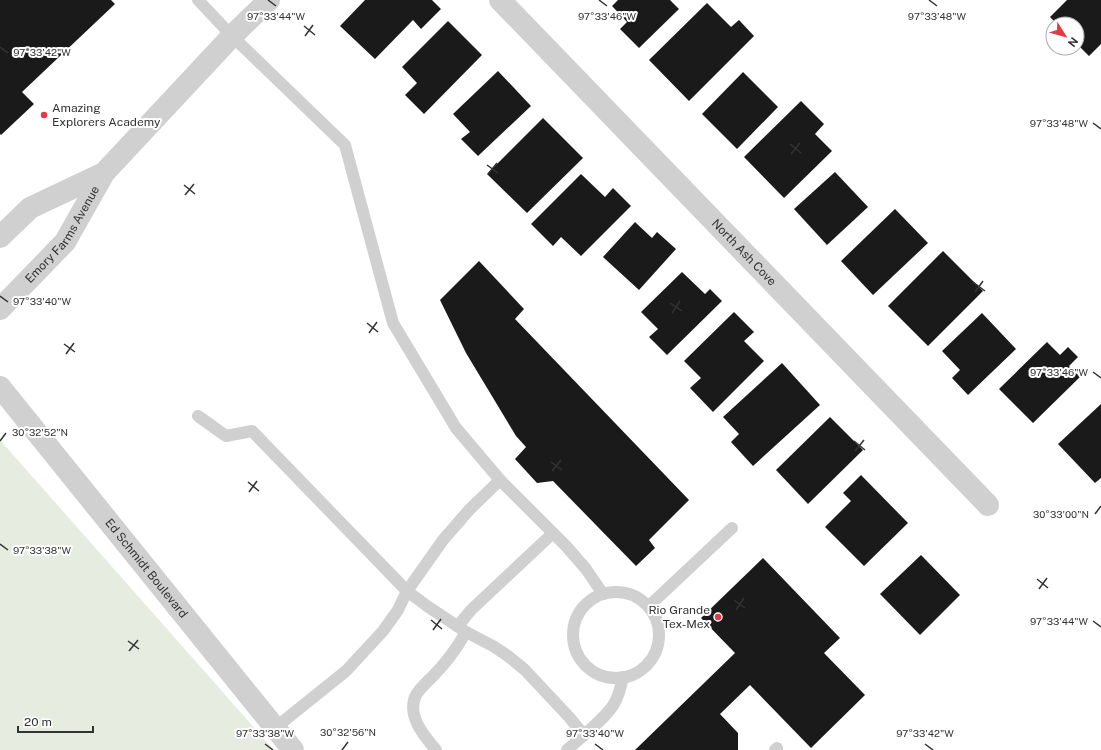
<svg xmlns="http://www.w3.org/2000/svg" width="1101" height="750" viewBox="0 0 1101 750" font-family="'Public Sans',sans-serif">
	<style>
		.green { fill: #e6ecdf }
		.building { fill: #1a1a1a }
		.lines { fill: none; stroke-linecap: round; stroke-linejoin: round }
		.service { stroke: #d0d0d0; stroke-width: 12 }
		.minor { stroke: #d0d0d0; stroke-width: 22 }
		.tertiary { stroke: #d0d0d0; stroke-width: 22 }
		.ticks { fill: none; stroke: #333; stroke-width: 1.5 }
		.poi-dot { fill: #e63946; stroke: #fff; stroke-width: 1.5 }
		.labels { text-anchor: middle; dominant-baseline: central; stroke-width: 4; stroke-linejoin: round; paint-order: stroke }
		.poi-label { font-size: 12px; fill: #333; stroke: #fff; text-anchor: start }
		.street-label { font-size: 12px; fill: #333; stroke: #fff }
		.ticks-label { font-size: 10px; text-anchor: middle; fill: #333; stroke: #fff; stroke-width: 4; stroke-linejoin: round; paint-order: stroke }
	</style>
	<rect width="100%" height="100%" fill="#fff"/>
	<path class="green" d="M 0,440 L 274,750 L 0,750 Z"/>
	<g class="building">
		<path d="M 0,0 L 111,0 L 115,4 L 22,92 L 34,104 L 1,135 L 0,134 Z"/>
		<path d="M 365,0 L 432,0 L 441,9 L 421,29 L 413,20 L 375,59 L 340,26 Z"/>
		<path d="M 618,0 L 670,0 L 679,9 L 639,48 L 620,29 L 627,22 L 612,6 Z"/>
		<path d="M 1067,0 L 1101,0 L 1101,44 L 1089,56 L 1077,44 L 1077,24 L 1057,24 L 1050,17 Z"/>
		<path d="M 707,3 L 731,27 L 739,20 L 754,36 L 689,101 L 649,60 Z"/>
		<path d="M 448,21 L 482,55 L 424,114 L 405,95 L 417,83 L 402,67 Z"/>
		<path d="M 498,71 L 531,106 L 478,156 L 461,139 L 470,132 L 453,114 Z"/>
		<path d="M 743,72 L 778,107 L 737,149 L 702,114 Z"/>
		<path d="M 801,101 L 824,124 L 815,134 L 832,151 L 784,198 L 744,157 Z"/>
		<path d="M 543,118 L 583,158 L 527,213 L 487,174 Z"/>
		<path d="M 835,172 L 868,207 L 827,245 L 794,209 Z"/>
		<path d="M 581,174 L 605,197 L 613,188 L 631,206 L 581,256 L 561,237 L 553,246 L 531,224 Z"/>
		<path d="M 895,209 L 928,243 L 873,295 L 841,261 Z"/>
		<path d="M 635,222 L 652,238 L 657,232 L 676,249 L 639,290 L 603,257 Z"/>
		<path d="M 943,251 L 983,291 L 928,346 L 888,306 Z"/>
		<path d="M 479,261 L 524,309 L 515,319 L 689,500 L 649,540 L 655,548 L 636,566 L 553,481 L 537,483 L 515,459 L 526,447 L 516,436 L 466,353 L 440,300 Z"/>
		<path d="M 682,272 L 705,294 L 710,289 L 722,301 L 667,355 L 649,337 L 658,329 L 641,312 Z"/>
		<path d="M 734,312 L 754,332 L 744,341 L 764,361 L 713,412 L 690,388 L 701,378 L 684,361 Z"/>
		<path d="M 982,313 L 1016,349 L 968,395 L 952,378 L 960,370 L 942,351 Z"/>
		<path d="M 1047,342 L 1060,355 L 1068,347 L 1078,357 L 1069,366 L 1080,377 L 1033,423 L 999,389 Z"/>
		<path d="M 782,363 L 820,405 L 753,466 L 731,442 L 739,434 L 723,417 Z"/>
		<path d="M 1101,404 L 1101,478 L 1095,483 L 1058,444 Z"/>
		<path d="M 830,417 L 863,450 L 808,504 L 776,470 Z"/>
		<path d="M 861,475 L 908,523 L 864,566 L 825,527 L 851,501 L 843,493 Z"/>
		<path d="M 921,555 L 960,595 L 920,635 L 880,594 Z"/>
		<path d="M 763,558 L 840,638 L 824,653 L 865,695 L 811,748 L 750,685 L 720,714 L 738,733 L 738,750 L 635,750 L 735,653 L 701,618 Z"/>
	</g>
	<g class="lines">
		<g class="service">
			<path d="M 198,0 L 232,36 L 345,145 L 393,323 L 456,428 L 500,480 L 469,510 L 443,540 L 407,591 L 398,610 L 383,631 L 346,671 L 275,728"/>
			<path d="M 198,416 L 226,436 L 252,431 L 407,591 L 427,606 L 466,632 C 457,648 446,663 433,676 C 427,682 420,688 416,695 C 406,715 424,736 436,750"/>
			<path d="M 500,480 L 566,546 L 586,569 L 603,594"/>
			<circle cx="616" cy="635" r="43"/>
			<path d="M 649,606 L 732,528"/>
			<path d="M 458,626 L 471,610 L 553,533"/>
			<path d="M 466,632 L 493,646 L 508,656 L 525,670 L 569,717 L 584,735"/>
			<path d="M 567,750 C 581,737 604,720 614,704 C 619,696 621,686 623,677"/>
			<path d="M 775,750 L 777,748"/>
		</g>
		<g class="minor">
			<path id="s1" d="M 500,0 L 988,505"/>
			<path d="M 0,237 L 30,208 L 104,173"/>
			<path id="s2" d="M 0,309 L 65,242 L 104,173 L 232,36 L 269,0"/>
		</g>
		<path class="tertiary" id="s3" d="M 0,387 L 293,750"/>
	</g>
	<path class="ticks" d="M 268,0 L 276,6M 599,0 L 607,6M 929,0 L 937,6M 304,26 L 315,35M 305,36 L 313,25M 0,47 L 8,53M 1093,123 L 1101,129M 790,144 L 801,153M 791,154 L 800,143M 487,165 L 498,173M 488,174 L 497,163M 184,185 L 195,194M 185,195 L 194,184M 973,282 L 985,291M 975,292 L 983,281M 0,296 L 8,302M 670,303 L 682,311M 672,313 L 680,301M 367,323 L 378,332M 369,333 L 377,322M 64,344 L 75,352M 66,354 L 74,343M 1093,372 L 1101,378M 0,441 L 6,433M 854,441 L 865,450M 855,451 L 864,440M 551,462 L 562,470M 552,471 L 561,460M 248,482 L 259,491M 249,492 L 257,481M 1095,514 L 1101,506M 0,544 L 8,550M 1037,579 L 1048,588M 1039,589 L 1047,578M 734,600 L 745,608M 736,610 L 744,598M 431,620 L 442,629M 1093,621 L 1101,627M 433,630 L 441,619M 128,641 L 139,649M 129,651 L 138,640M 265,744 L 273,750M 595,744 L 603,750M 925,744 L 933,750M 342,750 L 348,742"/>
	<g class="poi-dot">
		<circle cx="44" cy="115" r="4"/>
		<circle cx="718" cy="617" r="4"/>
	</g>
	<g class="labels">
		<g class="poi-label">
			<text x="52" y="108">Amazing<tspan x="52" dy="14">Explorers Academy</tspan></text>
			<text x="710" y="610" text-anchor="end">Rio Grande<tspan x="710" dy="14">Tex-Mex</tspan></text>
		</g>
		<g class="street-label">
			<text stroke="none"><textPath href="#s2" startOffset="98">Emory Farms Avenue</textPath></text>
			<text stroke="none"><textPath href="#s1" startOffset="351">North Ash Cove</textPath></text>
			<text stroke="none"><textPath href="#s3" startOffset="233">Ed Schmidt Boulevard</textPath></text>
		</g>
	</g>
	<g class="ticks-label">
		<text x="276" y="20">97°33'44"W</text>
		<text x="607" y="20">97°33'46"W</text>
		<text x="937" y="20">97°33'48"W</text>
		<text x="42" y="56">97°33'42"W</text>
		<text x="1059" y="127">97°33'48"W</text>
		<text x="42" y="305">97°33'40"W</text>
		<text x="1059" y="376">97°33'46"W</text>
		<text x="40" y="436">30°32'52"N</text>
		<text x="1061" y="518">30°33'00"N</text>
		<text x="42" y="554">97°33'38"W</text>
		<text x="1059" y="625">97°33'44"W</text>
		<text x="348" y="736">30°32'56"N</text>
		<text x="265" y="737">97°33'38"W</text>
		<text x="595" y="737">97°33'40"W</text>
		<text x="925" y="737">97°33'42"W</text>
	</g>
	<g transform="translate(1065 36) rotate(127)"><circle r="19" fill="#ffffff" stroke="#adadad"/>
	<path d="M0-3L7 15L0 10L-7 15Z" fill="#e63946"/>
	<text y="-6" font-size="11" font-weight="bold" text-anchor="middle" fill="#333333">N</text>
	</g>
	<path d="M18 726v6h75v-6" fill="none" stroke="#333333" stroke-width="2"/>
	<text x="24" y="726" font-size="12" fill="#333333" stroke="#ffffff" stroke-width="3" paint-order="stroke">20 m</text>
</svg>
